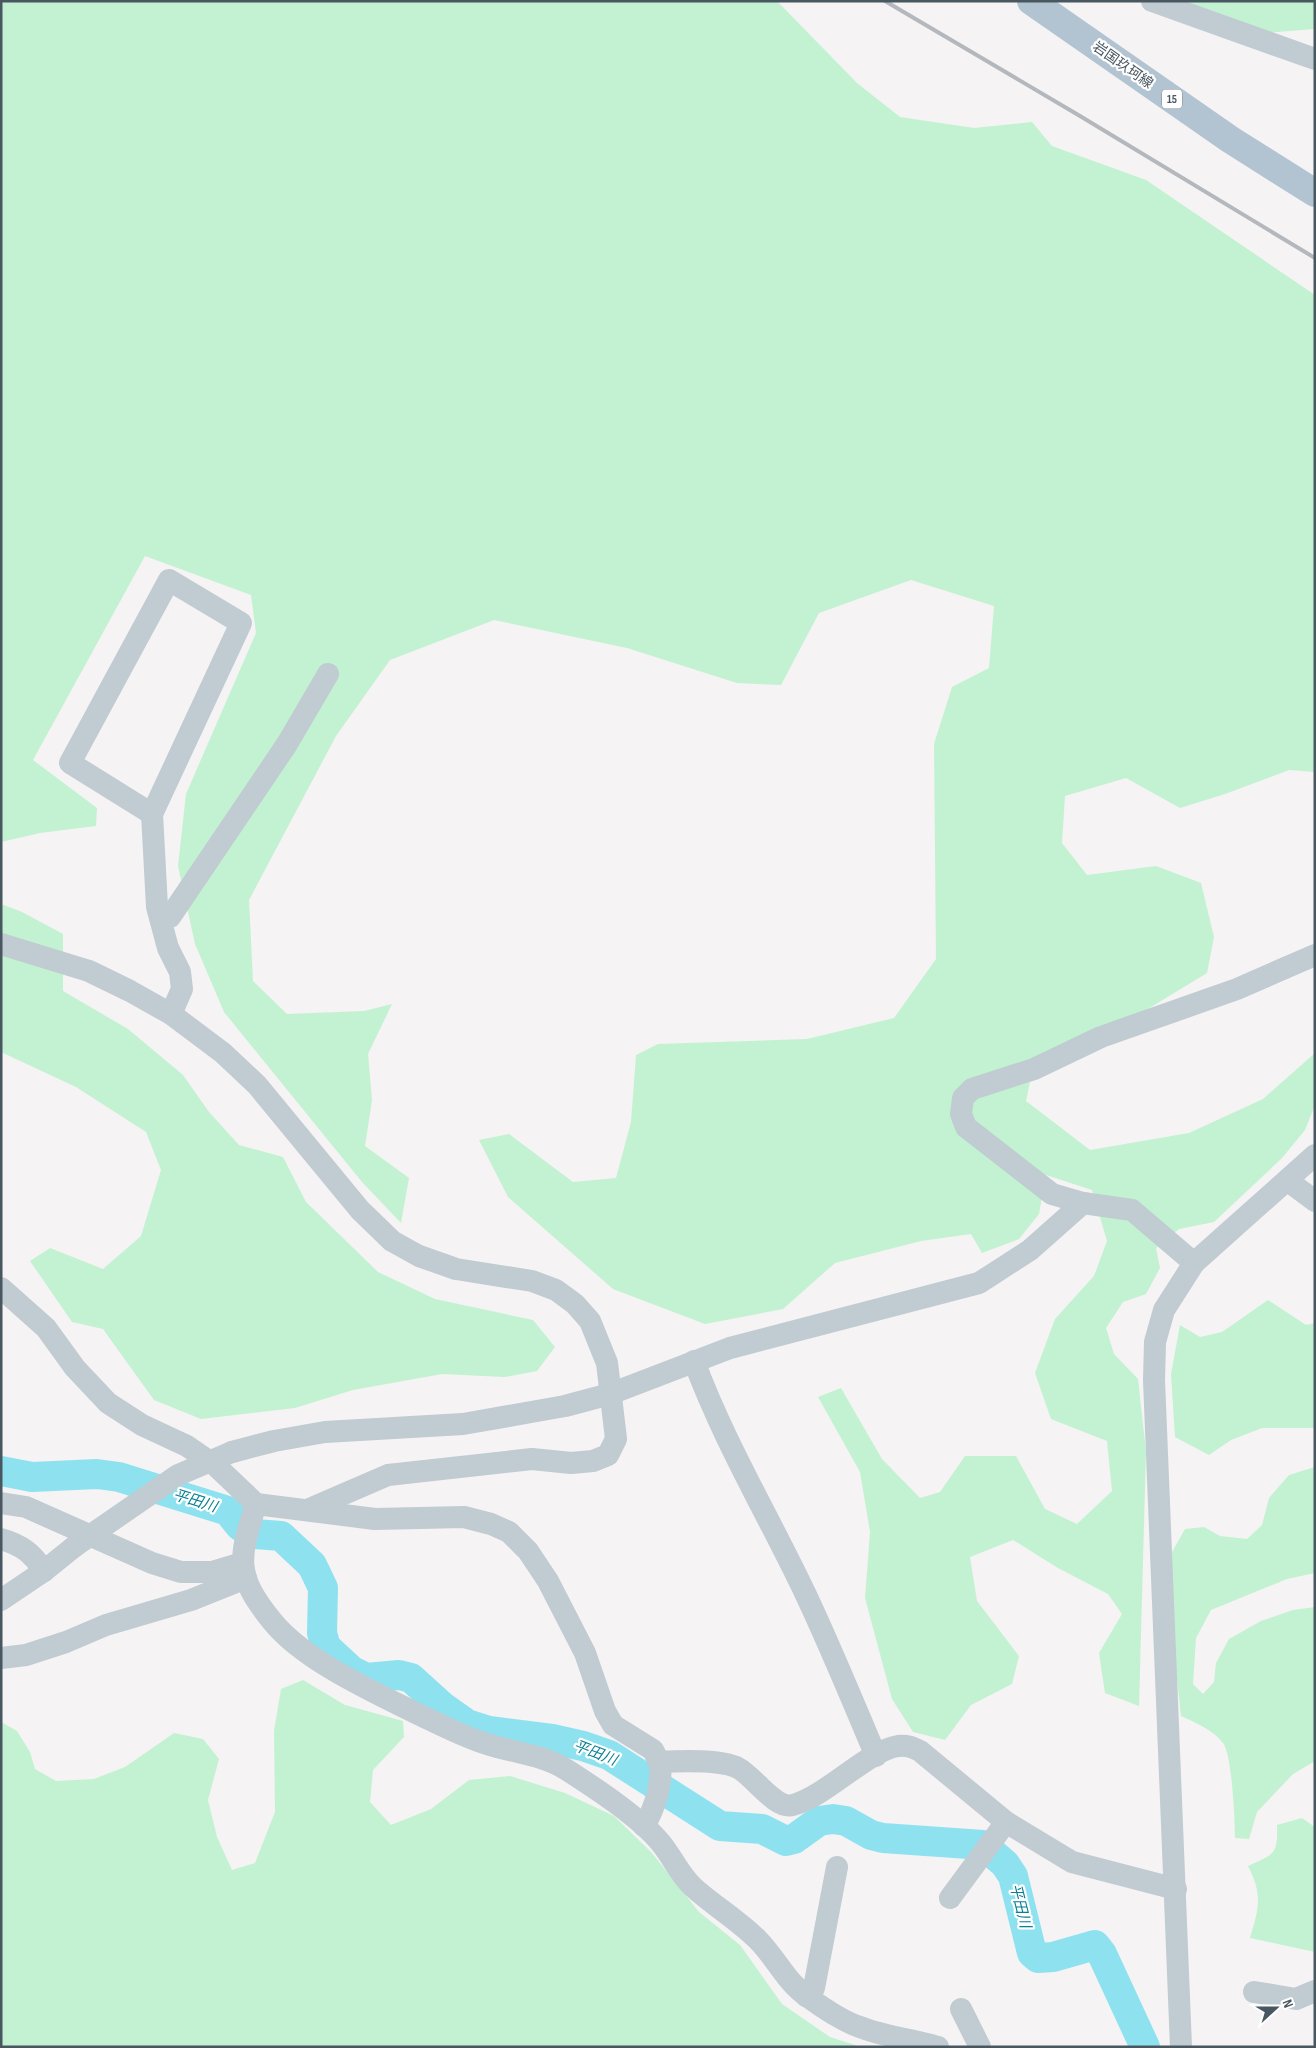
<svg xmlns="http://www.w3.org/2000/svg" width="1316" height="2048" viewBox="0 0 1316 2048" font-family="'Sofia Sans Condensed','Noto Sans JP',sans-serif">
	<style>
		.green { fill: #c2f2d1 }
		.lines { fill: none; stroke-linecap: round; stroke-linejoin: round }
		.river { stroke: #8ee2f0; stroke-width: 30 }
		.minor { stroke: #c0cbd2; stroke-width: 22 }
		.major { stroke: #b2c4d1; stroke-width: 28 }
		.rail { stroke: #b4b8bd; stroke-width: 4 }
		.minor-bridge { stroke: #c0cbd2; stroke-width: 22 }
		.labels { text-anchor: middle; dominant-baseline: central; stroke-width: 4.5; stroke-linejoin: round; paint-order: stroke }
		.shield { fill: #fff; stroke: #808990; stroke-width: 1 }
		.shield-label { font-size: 12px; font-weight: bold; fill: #495761 }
		.street-label { font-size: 14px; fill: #495761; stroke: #fff }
		.water-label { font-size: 15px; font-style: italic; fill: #0a8094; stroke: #fff }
	</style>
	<rect width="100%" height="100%" fill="#f5f3f3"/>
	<g class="green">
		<path d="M 1,1 L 777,1 L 857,83 L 900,117 L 974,128 L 1032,122 L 1052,146 L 1146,180 L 1315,295 L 1315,772 L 1289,770 L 1225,794 L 1180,808 L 1126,778 L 1065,796 L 1062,843 L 1087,875 L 1156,866 L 1201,883 L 1214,937 L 1207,973 L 1128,1021 L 1034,1063 L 1026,1101 L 1090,1150 L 1189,1133 L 1263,1099 L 1315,1053 L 1315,1105 L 1305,1130 L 1282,1158 L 1214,1222 L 1179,1229 L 1156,1248 L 1160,1268 L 1146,1294 L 1123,1302 L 1106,1328 L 1114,1354 L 1138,1379 L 1146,1452 L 1139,1706 L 1105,1693 L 1099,1653 L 1122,1614 L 1108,1594 L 1058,1568 L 1013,1540 L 970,1557 L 977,1601 L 1019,1656 L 1012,1684 L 971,1705 L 945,1740 L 913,1732 L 892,1699 L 865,1598 L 870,1532 L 860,1472 L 818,1397 L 841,1388 L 882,1459 L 920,1498 L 940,1492 L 965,1456 L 1016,1456 L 1045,1509 L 1077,1524 L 1112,1491 L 1107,1441 L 1051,1419 L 1035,1373 L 1055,1319 L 1094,1276 L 1107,1241 L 1092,1190 L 1046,1175 L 1039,1214 L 1019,1239 L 982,1253 L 971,1234 L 921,1241 L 835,1263 L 783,1309 L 705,1324 L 613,1289 L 508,1197 L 479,1140 L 509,1134 L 573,1182 L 616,1178 L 631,1122 L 636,1055 L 658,1044 L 807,1039 L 894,1018 L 936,959 L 934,744 L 952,687 L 989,668 L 994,606 L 911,580 L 819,613 L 781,685 L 737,683 L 627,648 L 494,620 L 390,660 L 336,736 L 249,900 L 253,981 L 287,1014 L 364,1011 L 392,1004 L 368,1054 L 372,1100 L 365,1146 L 409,1178 L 401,1223 L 362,1182 L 224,1012 L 195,944 L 178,866 L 186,794 L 256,633 L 251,595 L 145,556 L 33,760 L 97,808 L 96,826 L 40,833 L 1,842 Z"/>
		<path d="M 1178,1 L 1315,1 L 1315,29 L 1262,33 Z"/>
		<path d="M 1,904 L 22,912 L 63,934 L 63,991 L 128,1029 L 183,1075 L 209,1112 L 239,1145 L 283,1157 L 306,1202 L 378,1272 L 435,1299 L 533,1320 L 555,1347 L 537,1371 L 505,1377 L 442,1374 L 353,1390 L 295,1408 L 201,1419 L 154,1400 L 103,1329 L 72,1322 L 30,1261 L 50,1248 L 103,1269 L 141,1236 L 161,1170 L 146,1132 L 76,1087 L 1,1052 Z"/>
		<path d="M 1268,1300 L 1306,1325 L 1315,1323 L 1315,1428 L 1262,1428 L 1231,1440 L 1209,1455 L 1175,1437 L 1171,1374 L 1180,1325 L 1200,1337 L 1222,1332 Z"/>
		<path d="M 1315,1467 L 1315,1573 L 1287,1579 L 1211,1610 L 1196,1638 L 1193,1684 L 1203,1694 L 1214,1682 L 1216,1663 L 1229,1639 L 1261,1621 L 1293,1610 L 1315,1607 L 1315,1761 L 1293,1774 L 1257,1812 L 1249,1839 L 1235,1838 C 1235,1821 1232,1754 1223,1743 C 1212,1729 1196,1723 1181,1716 L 1171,1623 L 1172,1552 L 1185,1529 L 1204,1527 L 1220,1536 L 1247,1539 L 1262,1525 L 1269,1498 L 1289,1475 Z"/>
		<path d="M 303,1680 L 345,1705 L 403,1721 L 404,1737 L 373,1770 L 370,1802 L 391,1825 L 431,1809 L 469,1780 L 510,1776 L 565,1793 L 614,1816 L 652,1853 L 699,1912 L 740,1945 L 782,2004 L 830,2037 L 861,2047 L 1,2047 L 1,1722 L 17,1731 L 30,1752 L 35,1769 L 56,1781 L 94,1779 L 125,1767 L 174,1733 L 203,1739 L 219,1759 L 208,1800 L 217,1837 L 232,1870 L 255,1863 L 275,1812 L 274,1731 L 281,1689 Z"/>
		<path d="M 1302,1818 L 1315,1827 L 1315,1952 L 1250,1938 C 1259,1908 1263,1895 1248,1866 C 1274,1854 1278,1855 1277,1825 Z"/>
	</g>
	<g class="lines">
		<path class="river" d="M 1,1471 L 32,1477 L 97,1474 L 119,1477 L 228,1511 L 240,1526 L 255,1534 L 281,1536 L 312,1565 L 323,1588 L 322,1633 L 326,1647 L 352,1671 L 366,1678 L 399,1675 L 411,1678 L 443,1707 L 467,1724 L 489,1731 L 552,1739 L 583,1746 L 609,1755 L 720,1826 L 762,1829 L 786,1841 L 794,1839 L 819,1821 L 833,1819 L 846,1821 L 871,1835 L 883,1838 L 983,1845 L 1005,1864 L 1013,1876 L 1032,1953 L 1038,1958 L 1053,1957 L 1095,1945 L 1102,1954 L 1145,2047"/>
		<g class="minor">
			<path d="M 1152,1 L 1315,59"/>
			<path d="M 152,814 L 70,763 L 169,580 L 241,623 L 152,814 L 157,907 L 168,948 L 180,972 L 182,989 L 171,1014"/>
			<path d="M 161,921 L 170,917 L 287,744 L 328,674"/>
			<path d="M 1,944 L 89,971 L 130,991 L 171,1014 L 223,1053 L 257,1085 L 360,1210 L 392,1241 L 419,1256 L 456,1269 L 532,1281 L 556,1290 L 575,1304 L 590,1321 L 607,1363 L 616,1439 L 608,1455 L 593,1461 L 571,1463 L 532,1459 L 388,1475 L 307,1510"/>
			<path d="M 1288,1181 L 1315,1201"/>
			<path d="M 1194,1263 L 1132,1210 L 1083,1203 L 1052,1194 L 966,1127 L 961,1114 L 963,1098 L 972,1089 L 1034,1069 L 1101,1037 L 1237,989 L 1315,955"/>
			<path d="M 1,1288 L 46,1328 L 75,1368 L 108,1403 L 142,1425 L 187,1446 L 216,1466 L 256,1504 L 375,1519 L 464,1517 L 491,1524 L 509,1532 L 528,1551 L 548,1581 L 585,1653 L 605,1711 L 613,1725 L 653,1750 L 659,1762 C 679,1761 721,1759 738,1768 C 754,1776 775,1810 793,1805 C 828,1795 867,1751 898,1746 C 907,1745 912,1747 920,1751 L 1006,1822 L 1072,1862 L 1176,1889"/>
			<path d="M 694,1361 C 724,1442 769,1517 806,1595 C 831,1648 853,1702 876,1756"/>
			<path d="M 232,1452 L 274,1441 L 325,1432 L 463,1424 L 565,1406 L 610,1394 L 730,1348 L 979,1283 L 1030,1250 L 1083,1203"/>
			<path d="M 1,1503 L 26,1507 L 152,1563 L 181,1572 L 212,1572 L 242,1563"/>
			<path d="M 256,1504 C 239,1558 234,1574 272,1621 C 304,1661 376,1693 422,1716 C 444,1726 464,1737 487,1744 C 514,1753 542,1754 567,1770 C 595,1788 638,1816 660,1842 C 672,1856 679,1874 693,1887 C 714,1906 738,1920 758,1940 C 776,1958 786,1982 808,1997 C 823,2008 842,2021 860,2027 C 885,2037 912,2039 938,2047"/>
			<path d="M 1,1539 C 22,1545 32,1553 44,1571"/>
			<path d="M 1,1600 L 44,1571 L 75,1546"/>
			<path d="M 1,1658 L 26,1655 L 66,1642 L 106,1625 L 191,1600 L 246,1578"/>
			<path d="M 644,1826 C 654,1810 664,1781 659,1762"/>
			<path d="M 950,1898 L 1006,1822"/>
			<path d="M 1254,1992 L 1296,1999 L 1315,1991"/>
			<path d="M 806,1996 L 814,1988 L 837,1867"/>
			<path d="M 961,2009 L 980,2047"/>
			<path d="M 1181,2047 L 1154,1380 L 1155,1342 L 1164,1310 L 1194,1263 L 1315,1155"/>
		</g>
		<path class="major" d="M 1031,1 L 1231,140 L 1315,193"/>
		<path class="rail" d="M 885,1 L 1080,116 L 1315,258"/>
		<path class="minor-bridge" d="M 75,1546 L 178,1475 L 232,1452"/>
	</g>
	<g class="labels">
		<rect class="shield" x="1162" y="89.5" width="20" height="19" rx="4"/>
		<g class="shield-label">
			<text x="1172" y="99">15</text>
		</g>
		<g class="street-label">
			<text transform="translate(1123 65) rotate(35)">岩国玖珂線</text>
		</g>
		<g class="water-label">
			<text transform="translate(195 1501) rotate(17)">平田川</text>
			<text transform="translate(595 1753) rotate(21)">平田川</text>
			<text transform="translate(1020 1906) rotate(76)">平田川</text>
		</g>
	</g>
	<rect width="1316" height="2048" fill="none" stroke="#495761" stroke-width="5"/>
	<g transform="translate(1276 2008) rotate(69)" stroke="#ffffff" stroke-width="4" paint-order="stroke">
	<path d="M0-4L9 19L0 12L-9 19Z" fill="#495761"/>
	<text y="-8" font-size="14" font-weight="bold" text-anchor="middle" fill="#495761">N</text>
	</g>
</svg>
